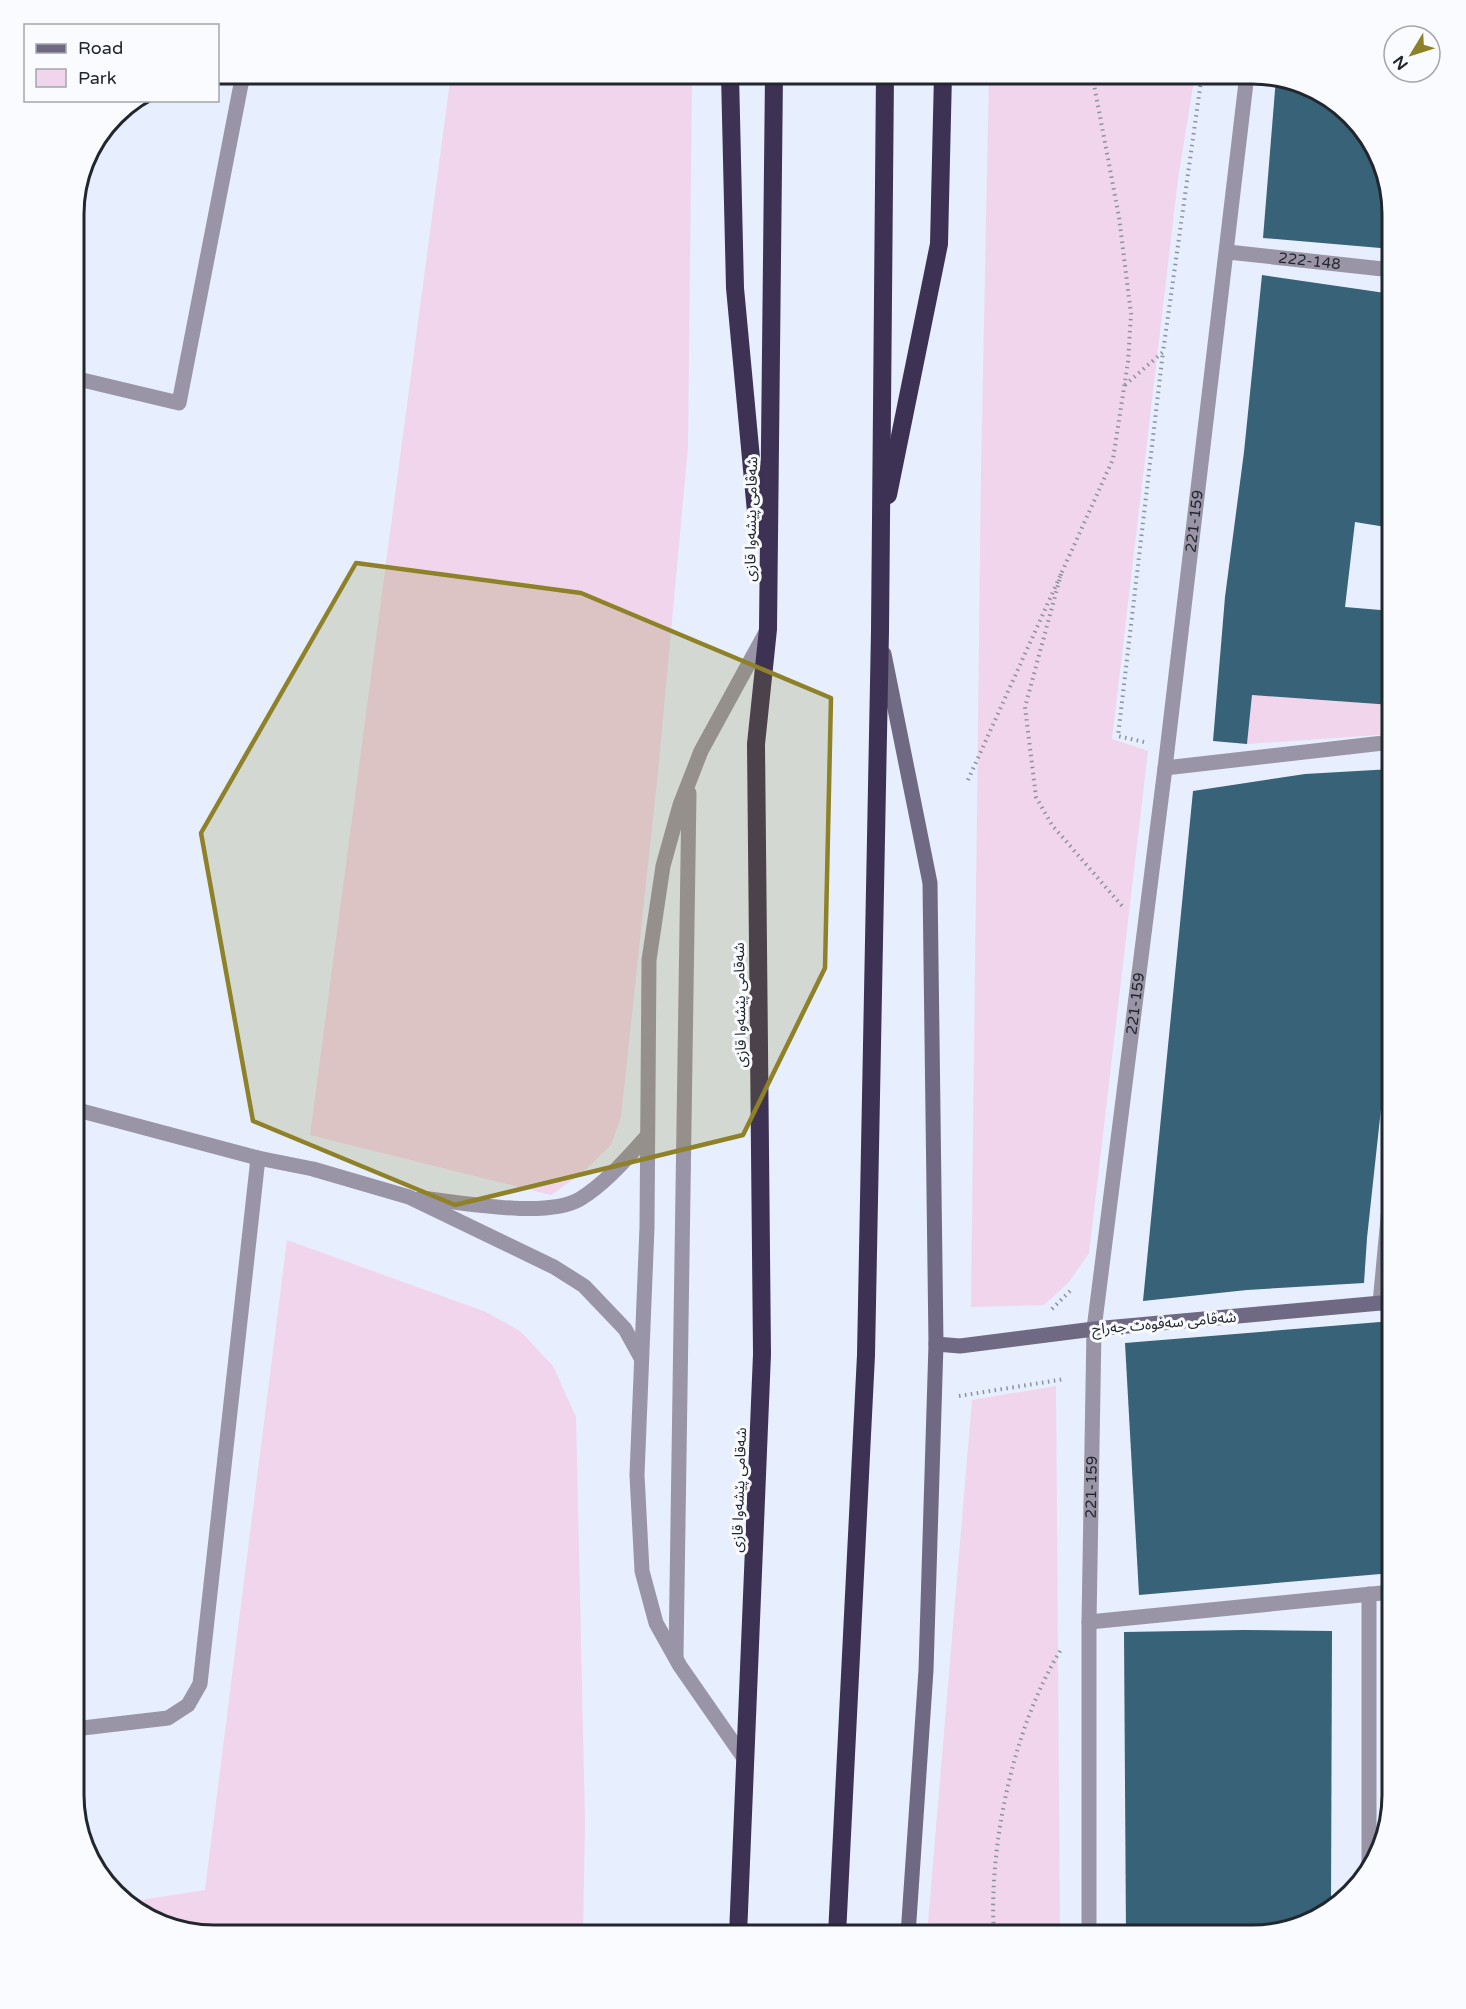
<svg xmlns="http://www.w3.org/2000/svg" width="1466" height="2009" viewBox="0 0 1466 2009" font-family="'Varela Round','Noto Sans Arabic',sans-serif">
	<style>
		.green { fill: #f0d5ec }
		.building { fill: #376278 }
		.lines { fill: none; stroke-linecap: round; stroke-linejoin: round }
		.path { stroke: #8c929d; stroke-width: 4; stroke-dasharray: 1.5 4.5; stroke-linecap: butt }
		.lane { stroke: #9994a6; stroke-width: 15 }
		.street { stroke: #9994a6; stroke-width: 15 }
		.secondary { stroke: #706983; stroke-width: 15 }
		.highway { stroke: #3d3254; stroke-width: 18 }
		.marked { fill: #8e8128; fill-opacity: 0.2; stroke: #8e8128; stroke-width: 4.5; stroke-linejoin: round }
		.labels { text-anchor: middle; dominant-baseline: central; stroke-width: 6; stroke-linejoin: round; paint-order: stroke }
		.street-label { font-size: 15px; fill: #22262d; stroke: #f9fbff }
		.rim { fill: none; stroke: #22262d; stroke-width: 3 }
	</style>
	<rect width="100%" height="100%" fill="#e7eefd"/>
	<g class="green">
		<path d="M 451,74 L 692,74 L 688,447 L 659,762 L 621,1117 L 611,1145 L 581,1174 L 551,1195 L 310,1135 Z"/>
		<path d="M 989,74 L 1195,74 L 1178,179 L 1112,739 L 1148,751 L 1089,1253 L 1069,1282 L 1044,1305 L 971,1307 L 981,473 Z"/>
		<path d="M 1252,695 L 1392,705 L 1392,734 L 1247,744 Z"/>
		<path d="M 287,1240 L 486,1312 L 520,1331 L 553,1366 L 576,1417 L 585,1821 L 583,1935 L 205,1935 L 143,1917 L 129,1902 L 205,1890 Z"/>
		<path d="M 1056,1386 L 1060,1935 L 927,1935 L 972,1400 Z"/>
	</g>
	<g class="building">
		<path d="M 1276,78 L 1323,92 L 1374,143 L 1392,214 L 1392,249 L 1263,238 Z"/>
		<path d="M 1262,275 L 1392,294 L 1392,528 L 1355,522 L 1345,607 L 1392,611 L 1392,705 L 1252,695 L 1247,744 L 1213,741 L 1225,597 L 1244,452 Z"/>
		<path d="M 1392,769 L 1392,1007 L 1367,1238 L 1364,1283 L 1247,1290 L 1143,1301 L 1193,791 L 1305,774 Z"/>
		<path d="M 1392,1321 L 1392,1573 L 1139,1595 L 1125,1343 Z"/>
		<path d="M 1243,1630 L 1332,1631 L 1331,1908 L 1323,1917 L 1253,1935 L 1126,1935 L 1124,1632 Z"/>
	</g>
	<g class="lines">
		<g class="path">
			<path d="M 1125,385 L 1163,352 L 1202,74"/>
			<path d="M 1061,574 L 1025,707 L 1036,797 L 1052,825 L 1122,906"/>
			<path d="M 1144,742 L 1118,736 L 1163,352"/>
			<path d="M 968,780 L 1113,459 L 1128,362 L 1131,314 L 1119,217 L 1092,74"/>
			<path d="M 1052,1309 L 1072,1289"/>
			<path d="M 959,1396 L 1065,1379"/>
			<path d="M 994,1935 C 988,1846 1014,1724 1062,1648"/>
		</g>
		<g class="lane">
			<path d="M 74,378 L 179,403 L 243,74"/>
			<path d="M 74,1109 L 258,1158 L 313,1169 L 409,1197 L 554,1267 L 584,1286 L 625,1329 L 641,1358"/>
			<path d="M 421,1198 C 461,1202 546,1219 580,1199 C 606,1183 627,1158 647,1136"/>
			<path d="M 676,1656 L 689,793"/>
			<path d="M 74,1729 L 168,1718 L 188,1705 L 200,1684 L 258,1158"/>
			<path d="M 746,1761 L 680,1666 L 656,1623 L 642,1571 L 637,1475 L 647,1227 L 649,960 L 663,866 L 680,805 L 701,751 L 766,632"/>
		</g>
		<g class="street">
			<path id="s1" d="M 1228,252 L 1392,270"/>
			<path d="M 1165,768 L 1392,742"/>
			<path d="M 1380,1303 L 1392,1176"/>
			<path d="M 1369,1594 L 1369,1870"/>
			<path d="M 1089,1622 L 1392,1592"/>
			<path id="s2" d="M 1089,1935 L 1089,1622 L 1094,1329 L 1165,768 L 1247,74"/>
		</g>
		<g class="secondary">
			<path d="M 884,654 L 930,883 L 936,1344 L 926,1670 L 908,1935"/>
			<path d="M 936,1344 L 960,1346 L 1094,1329 L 1392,1302"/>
		</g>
		<g class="highway">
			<path d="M 730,74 L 735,288 L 758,533"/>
			<path d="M 888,495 L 939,244 L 943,74"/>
			<path d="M 738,1935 L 762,1354 L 756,744 L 768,629 L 774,74"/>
			<path d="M 837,1935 L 866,1355 L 880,631 L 885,74"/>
		</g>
	</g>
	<path class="marked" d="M 356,563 L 581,593 L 831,698 L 825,968 L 743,1135 L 455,1205 L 253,1121 L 201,833 Z"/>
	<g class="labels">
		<g class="street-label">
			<text stroke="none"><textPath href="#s1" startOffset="82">222-148</textPath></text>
			<text transform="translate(751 519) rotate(-89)">شەقامی پێشەوا قازی</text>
			<text stroke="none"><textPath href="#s2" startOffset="1420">221-159</textPath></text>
			<text stroke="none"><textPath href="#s2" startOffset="934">221-159</textPath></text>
			<text transform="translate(740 1005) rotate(-91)">شەقامی پێشەوا قازی</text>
			<text transform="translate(1164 1323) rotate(-5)">شەقامی سەفوەت جەراح</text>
			<text stroke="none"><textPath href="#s2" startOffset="448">221-159</textPath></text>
			<text transform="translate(739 1490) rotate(-88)">شەقامی پێشەوا قازی</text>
		</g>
	</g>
	<path d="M0 0H1466V2009H0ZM214 84H1252A130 130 0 0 1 1382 214V1795A130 130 0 0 1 1252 1925H214A130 130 0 0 1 84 1795V214A130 130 0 0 1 214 84Z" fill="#f9fbff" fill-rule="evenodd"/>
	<path class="rim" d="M214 84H1252A130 130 0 0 1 1382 214V1795A130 130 0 0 1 1252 1925H214A130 130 0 0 1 84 1795V214A130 130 0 0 1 214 84Z"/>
	<rect x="24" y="24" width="195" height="78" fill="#f9fbff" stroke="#a3a6ab" stroke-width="1.5"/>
	<rect x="36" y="44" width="30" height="9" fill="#706983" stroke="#a3a6ab" stroke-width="1.5"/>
	<text x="78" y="54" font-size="18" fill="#22262d">Road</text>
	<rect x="36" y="69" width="30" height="18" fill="#f0d5ec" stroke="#a3a6ab" stroke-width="1.5"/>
	<text x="78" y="84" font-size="18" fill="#22262d">Park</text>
	<g transform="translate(1412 54) rotate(232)"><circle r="28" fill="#f9fbff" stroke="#a3a6ab" stroke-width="1.5"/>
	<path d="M0-4.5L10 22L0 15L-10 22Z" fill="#8e8128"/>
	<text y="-9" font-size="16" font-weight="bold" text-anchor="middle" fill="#22262d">N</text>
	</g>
</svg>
